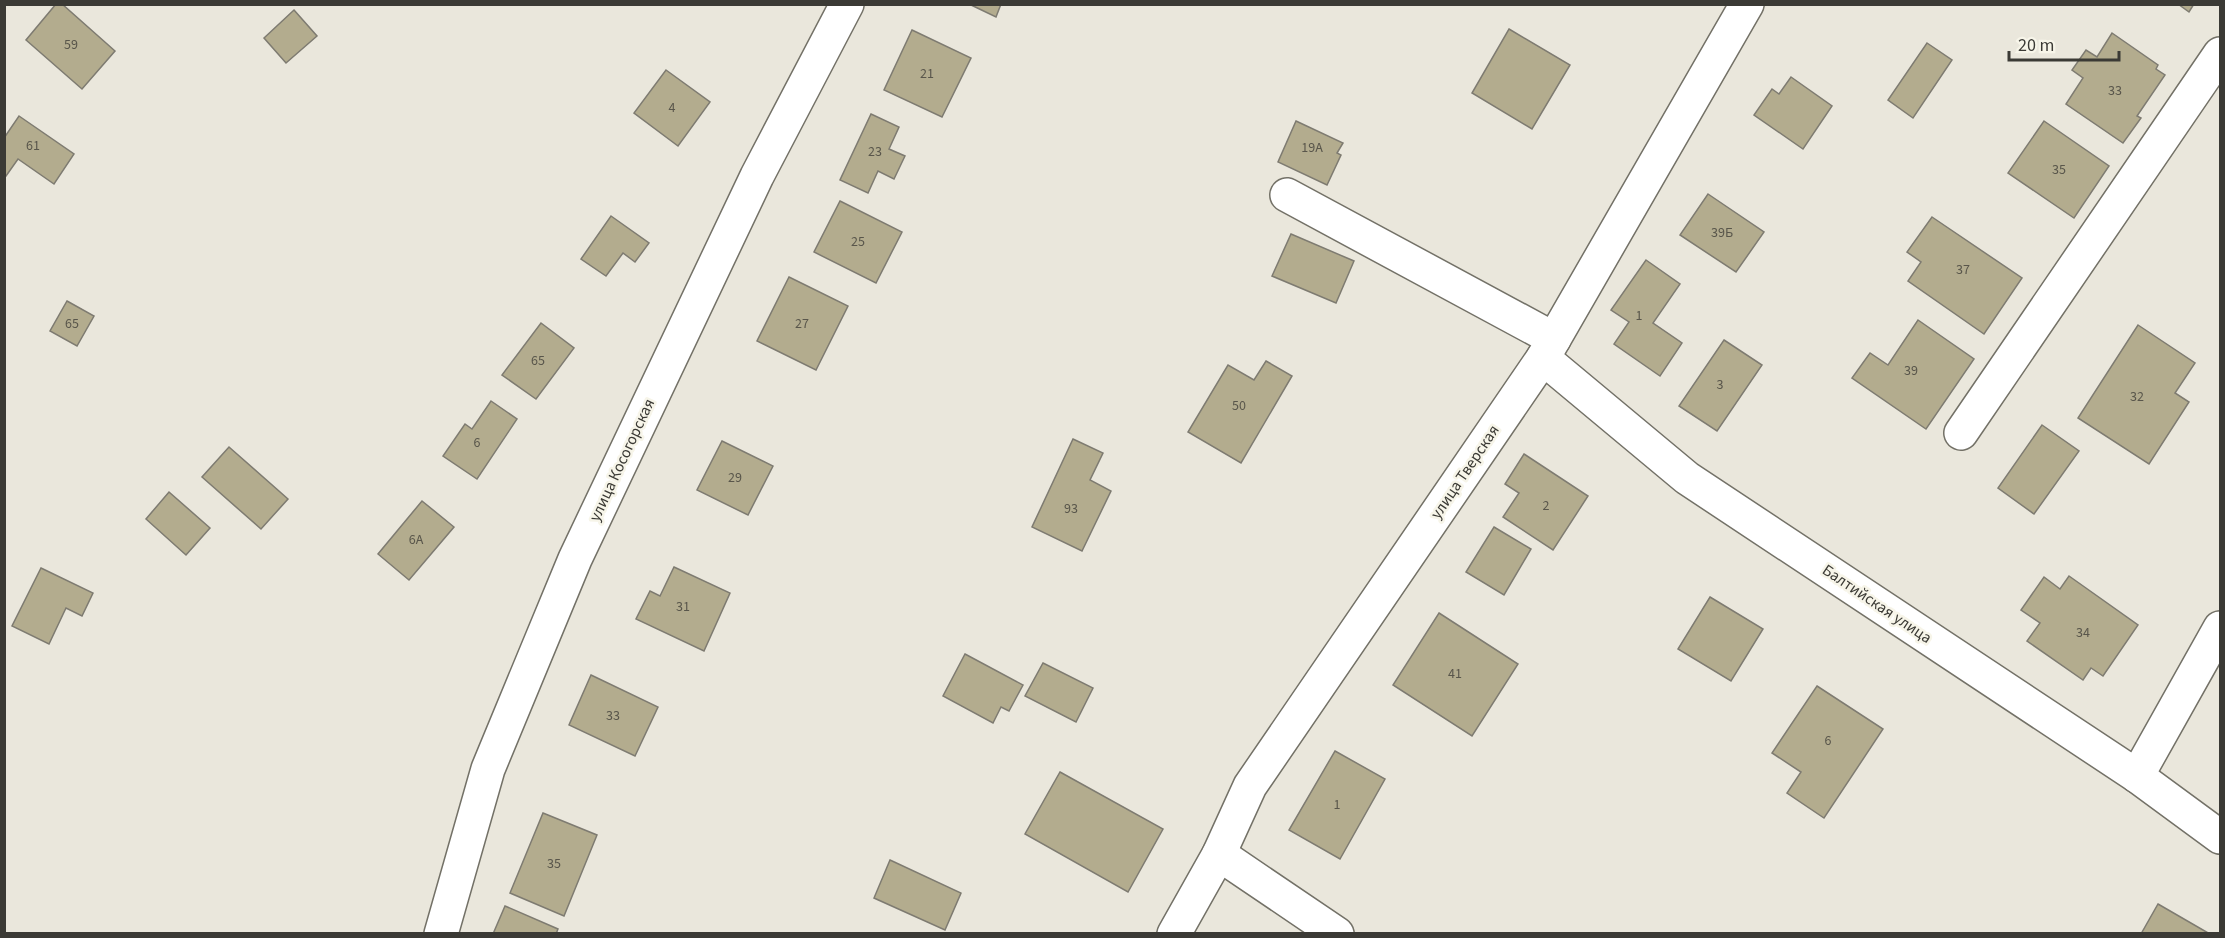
<svg xmlns="http://www.w3.org/2000/svg" width="2225" height="938" viewBox="0 0 2225 938" font-family="'Source Sans 3',sans-serif">
	<style>
		.building { fill: #b3ac8e; stroke: #7e7b71; stroke-width: 1.5 }
		.lines { fill: none; stroke-linecap: round; stroke-linejoin: round }
		.minor-casing { stroke: #737167; stroke-width: 36 }
		.minor { stroke: #fff; stroke-width: 33 }
		.labels { text-anchor: middle; dominant-baseline: central; stroke-width: 5; stroke-linejoin: round; paint-order: stroke }
		.number-label { font-size: 14px; fill: #59564b }
		.street-label { font-size: 16px; fill: #3b3a35; stroke: #f7f5e9 }
	</style>
	<rect width="100%" height="100%" fill="#eae7dc"/>
	<g class="building">
		<path d="M 56,4 L 62,4 L 115,51 L 82,89 L 26,40 Z"/>
		<path d="M 969,4 L 1001,4 L 996,17 Z"/>
		<path d="M 2178,4 L 2194,4 L 2189,12 Z"/>
		<path d="M 294,10 L 317,36 L 286,63 L 264,38 Z"/>
		<path d="M 1509,29 L 1570,65 L 1532,129 L 1472,93 Z"/>
		<path d="M 912,30 L 971,58 L 942,117 L 884,90 Z"/>
		<path d="M 2112,33 L 2158,65 L 2156,69 L 2165,75 L 2137,116 L 2141,118 L 2123,143 L 2066,104 L 2083,78 L 2072,70 L 2086,50 L 2097,57 Z"/>
		<path d="M 1927,43 L 1952,60 L 1913,118 L 1888,100 Z"/>
		<path d="M 666,70 L 710,102 L 678,146 L 634,113 Z"/>
		<path d="M 1791,77 L 1832,106 L 1803,149 L 1754,115 L 1772,89 L 1779,94 Z"/>
		<path d="M 871,114 L 899,127 L 889,149 L 905,156 L 894,179 L 878,171 L 868,193 L 840,180 Z"/>
		<path d="M 19,116 L 74,154 L 54,184 L 18,159 L 6,176 L 4,175 L 4,138 Z"/>
		<path d="M 1296,121 L 1343,143 L 1337,153 L 1341,155 L 1327,185 L 1278,162 Z"/>
		<path d="M 2044,121 L 2109,166 L 2074,218 L 2008,173 Z"/>
		<path d="M 1708,194 L 1764,232 L 1736,272 L 1680,235 Z"/>
		<path d="M 840,201 L 902,232 L 876,283 L 814,252 Z"/>
		<path d="M 611,216 L 649,243 L 635,262 L 623,253 L 606,276 L 581,259 Z"/>
		<path d="M 1932,217 L 2022,278 L 1984,334 L 1908,281 L 1921,262 L 1907,252 Z"/>
		<path d="M 1291,234 L 1354,261 L 1336,303 L 1272,276 Z"/>
		<path d="M 1646,260 L 1680,284 L 1653,323 L 1682,343 L 1660,376 L 1614,344 L 1629,322 L 1611,310 Z"/>
		<path d="M 789,277 L 848,306 L 816,370 L 757,341 Z"/>
		<path d="M 67,301 L 94,316 L 77,346 L 50,331 Z"/>
		<path d="M 1918,320 L 1974,359 L 1926,429 L 1852,378 L 1870,353 L 1888,365 Z"/>
		<path d="M 541,323 L 574,348 L 536,399 L 502,375 Z"/>
		<path d="M 2138,325 L 2195,363 L 2175,393 L 2189,402 L 2149,464 L 2078,418 Z"/>
		<path d="M 1724,340 L 1762,365 L 1717,431 L 1679,406 Z"/>
		<path d="M 1266,361 L 1292,376 L 1241,463 L 1188,432 L 1228,365 L 1254,380 Z"/>
		<path d="M 491,401 L 517,419 L 477,479 L 443,456 L 465,424 L 472,429 Z"/>
		<path d="M 2042,425 L 2079,451 L 2034,514 L 1998,488 Z"/>
		<path d="M 1073,439 L 1103,453 L 1090,480 L 1111,491 L 1082,551 L 1032,527 Z"/>
		<path d="M 722,441 L 773,466 L 748,515 L 697,490 Z"/>
		<path d="M 229,447 L 288,499 L 261,529 L 202,477 Z"/>
		<path d="M 1524,454 L 1588,496 L 1553,550 L 1503,517 L 1519,493 L 1505,484 Z"/>
		<path d="M 169,492 L 210,528 L 186,555 L 146,519 Z"/>
		<path d="M 422,501 L 454,527 L 409,580 L 378,554 Z"/>
		<path d="M 1494,527 L 1531,549 L 1504,595 L 1466,572 Z"/>
		<path d="M 674,567 L 730,593 L 704,651 L 636,619 L 650,591 L 660,596 Z"/>
		<path d="M 41,568 L 93,593 L 82,616 L 66,608 L 49,644 L 12,626 Z"/>
		<path d="M 2069,576 L 2138,625 L 2103,676 L 2091,668 L 2083,680 L 2027,641 L 2040,623 L 2021,610 L 2044,577 L 2060,589 Z"/>
		<path d="M 1710,597 L 1763,629 L 1731,681 L 1678,649 Z"/>
		<path d="M 1439,613 L 1518,664 L 1472,736 L 1393,685 Z"/>
		<path d="M 965,654 L 1023,685 L 1009,711 L 1001,707 L 993,723 L 943,696 Z"/>
		<path d="M 1043,663 L 1093,688 L 1076,722 L 1025,696 Z"/>
		<path d="M 591,675 L 658,707 L 635,756 L 569,725 Z"/>
		<path d="M 1817,686 L 1883,729 L 1824,818 L 1787,793 L 1801,772 L 1772,753 Z"/>
		<path d="M 1335,751 L 1385,779 L 1340,859 L 1289,830 Z"/>
		<path d="M 1060,772 L 1163,829 L 1128,892 L 1025,834 Z"/>
		<path d="M 543,813 L 597,835 L 564,916 L 510,893 Z"/>
		<path d="M 890,860 L 961,893 L 945,930 L 874,898 Z"/>
		<path d="M 2158,904 L 2210,934 L 2141,934 Z"/>
		<path d="M 505,906 L 558,929 L 556,934 L 493,934 Z"/>
	</g>
	<g class="lines">
		<defs>
			<g id="minor">
				<path d="M 1287,195 L 1554,339"/>
				<path d="M 1543,358 L 1687,478 L 2137,776 L 2220,837"/>
				<path d="M 1961,433 L 2220,54"/>
				<path d="M 2137,776 L 2220,628"/>
				<path d="M 1219,854 L 1337,934"/>
				<path d="M 441,934 L 488,769 L 575,559 L 757,176 L 847,4"/>
				<path d="M 1174,934 L 1219,854 L 1250,786 L 1543,358 L 1747,4"/>
			</g>
		</defs>
		<use href="#minor" class="minor-casing"/>
		<use href="#minor" class="minor"/>
	</g>
	<g class="labels">
		<g class="number-label">
			<text x="71" y="45">59</text>
			<text x="927" y="74">21</text>
			<text x="2115" y="91">33</text>
			<text x="672" y="108">4</text>
			<text x="33" y="146">61</text>
			<text x="1312" y="148">19А</text>
			<text x="875" y="152">23</text>
			<text x="2059" y="170">35</text>
			<text x="1722" y="233">39Б</text>
			<text x="858" y="242">25</text>
			<text x="1963" y="270">37</text>
			<text x="1639" y="316">1</text>
			<text x="72" y="324">65</text>
			<text x="802" y="324">27</text>
			<text x="538" y="361">65</text>
			<text x="1911" y="371">39</text>
			<text x="1720" y="385">3</text>
			<text x="2137" y="397">32</text>
			<text x="1239" y="406">50</text>
			<text x="477" y="443">6</text>
			<text x="735" y="478">29</text>
			<text x="1546" y="506">2</text>
			<text x="1071" y="509">93</text>
			<text x="416" y="540">6А</text>
			<text x="683" y="607">31</text>
			<text x="2083" y="633">34</text>
			<text x="1455" y="674">41</text>
			<text x="613" y="716">33</text>
			<text x="1828" y="741">6</text>
			<text x="1337" y="805">1</text>
			<text x="554" y="864">35</text>
		</g>
		<g class="street-label">
			<text transform="translate(622 460) rotate(-65)">улица Косогорская</text>
			<text transform="translate(1465 472) rotate(-56)">улица Тверская</text>
			<text transform="translate(1877 604) rotate(34)">Балтийская улица</text>
		</g>
	</g>
	<rect width="2225" height="938" fill="none" stroke="#3b3a35" stroke-width="12"/>
	<path d="M2009 51v9h110v-9" fill="none" stroke="#3b3a35" stroke-width="3"/>
	<text x="2018" y="51" font-size="18" fill="#3b3a35" stroke="#f7f5e9" stroke-width="4.5" paint-order="stroke">20 m</text>
</svg>
